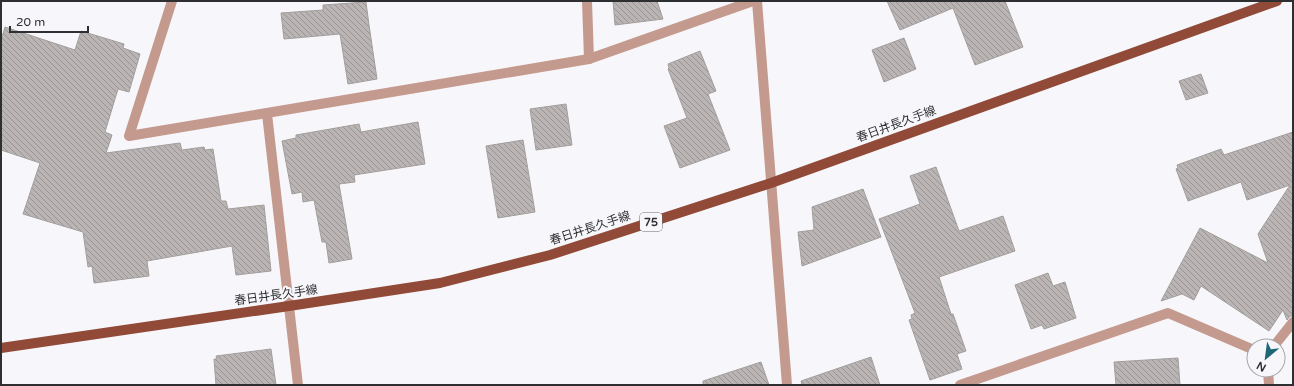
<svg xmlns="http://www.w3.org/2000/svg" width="1294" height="386" viewBox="0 0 1294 386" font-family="'Varela Round','Noto Sans JP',sans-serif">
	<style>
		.building { fill: url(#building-back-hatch); stroke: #a29e9c }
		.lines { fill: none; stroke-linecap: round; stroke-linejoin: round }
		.minor { stroke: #c49a8e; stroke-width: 10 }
		.tertiary { stroke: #c49a8e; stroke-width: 10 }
		.primary { stroke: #914a37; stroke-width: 10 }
		.labels { text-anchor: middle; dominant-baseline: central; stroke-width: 4; stroke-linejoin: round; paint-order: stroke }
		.shield { fill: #f7f7fb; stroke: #6a6b6d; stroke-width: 1 }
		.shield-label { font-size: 11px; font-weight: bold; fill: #2e2f30 }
		.street-label { font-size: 12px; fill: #2e2f30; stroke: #f7f7fb }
	</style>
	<defs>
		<pattern id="building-back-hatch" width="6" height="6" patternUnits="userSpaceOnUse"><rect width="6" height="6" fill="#bab5b4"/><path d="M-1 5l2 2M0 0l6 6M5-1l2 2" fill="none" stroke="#989493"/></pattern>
	</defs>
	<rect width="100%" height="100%" fill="#f7f7fb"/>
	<g class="building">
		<path d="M 613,1 L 657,1 L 663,19 L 615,25 Z"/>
		<path d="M 887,1 L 1005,1 L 1023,47 L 975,65 L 953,8 L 900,30 Z"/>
		<path d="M 366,2 L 369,25 L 377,79 L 348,84 L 340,34 L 284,39 L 281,13 L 323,10 L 323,5 Z"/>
		<path d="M 5,27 L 75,50 L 81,31 L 124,44 L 123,48 L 140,54 L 129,92 L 118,89 L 105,132 L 112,135 L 106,153 L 180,143 L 182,150 L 204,147 L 205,150 L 213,149 L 221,201 L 226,201 L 228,209 L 264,205 L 271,271 L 236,275 L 232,246 L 147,261 L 149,276 L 94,283 L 92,266 L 88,267 L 83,232 L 23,214 L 40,163 L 1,150 L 1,40 Z"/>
		<path d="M 904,38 L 916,69 L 884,82 L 872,50 Z"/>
		<path d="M 700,51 L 716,91 L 708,94 L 730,150 L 680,168 L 664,126 L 687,118 L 668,69 L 669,68 L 668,64 Z"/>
		<path d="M 1201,74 L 1208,93 L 1186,100 L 1179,81 Z"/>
		<path d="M 566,104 L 572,145 L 536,150 L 530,109 Z"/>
		<path d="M 418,122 L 425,164 L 354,175 L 355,182 L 339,184 L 352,259 L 329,263 L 326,242 L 322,242 L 314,200 L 303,202 L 302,192 L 292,194 L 282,141 L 296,138 L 296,135 L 359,124 L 361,132 Z"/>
		<path d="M 1293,132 L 1293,316 L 1290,316 L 1287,320 L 1283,310 L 1269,331 L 1201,286 L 1194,300 L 1182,294 L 1161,301 L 1200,228 L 1268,263 L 1258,234 L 1290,185 L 1247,200 L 1241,182 L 1188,201 L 1176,169 L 1178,168 L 1177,165 L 1221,149 L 1224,155 Z"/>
		<path d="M 523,140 L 535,212 L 498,218 L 486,146 Z"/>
		<path d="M 936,167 L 959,231 L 1003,216 L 1015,251 L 939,277 L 951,314 L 953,314 L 966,351 L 957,354 L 962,369 L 930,380 L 909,320 L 912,319 L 911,315 L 915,313 L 879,219 L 920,204 L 910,176 Z"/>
		<path d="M 863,189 L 881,237 L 802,266 L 798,232 L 814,230 L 812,207 Z"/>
		<path d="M 1048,273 L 1053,286 L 1065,282 L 1076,318 L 1044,329 L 1042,325 L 1031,329 L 1015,285 Z"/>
		<path d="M 271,349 L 276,385 L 216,385 L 214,359 L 217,359 L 216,356 Z"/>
		<path d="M 871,357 L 880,385 L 802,385 L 801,381 Z"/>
		<path d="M 1178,358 L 1180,385 L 1116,385 L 1114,362 Z"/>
		<path d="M 761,362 L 769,385 L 703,385 L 703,381 Z"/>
	</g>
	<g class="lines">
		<g class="minor">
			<path d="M 172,1 L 129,136 L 589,59 L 753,1"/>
			<path d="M 587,1 L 589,59"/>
			<path d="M 267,114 L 298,385"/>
			<path d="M 1274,346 L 1293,322"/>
			<path d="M 1268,370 L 1269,385"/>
			<path d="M 960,385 L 1168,313 L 1254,350"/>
		</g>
		<path class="tertiary" d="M 757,1 L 787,385"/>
		<path class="primary" d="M 1,348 L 289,306 L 440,283 L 550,255 L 771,183 L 1277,1"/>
	</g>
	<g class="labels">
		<rect class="shield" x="640" y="213" width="22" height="18" rx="3"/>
		<g class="shield-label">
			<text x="651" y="222">75</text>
		</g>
		<g class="street-label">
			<text transform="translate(896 124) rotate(-20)">春日井長久手線</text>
			<text transform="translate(590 228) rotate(-18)">春日井長久手線</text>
			<text transform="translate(276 295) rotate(-8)">春日井長久手線</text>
		</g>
	</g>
	<rect width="1294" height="386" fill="none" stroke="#2e2f30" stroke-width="4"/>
	<g transform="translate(1266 358) rotate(209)"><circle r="19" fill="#f7f7fb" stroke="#a7a7aa"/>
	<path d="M0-3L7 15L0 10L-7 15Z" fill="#206776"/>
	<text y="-6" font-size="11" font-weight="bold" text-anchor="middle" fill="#2e2f30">N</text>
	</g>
	<path d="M10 26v6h78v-6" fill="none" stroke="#2e2f30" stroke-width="2"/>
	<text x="16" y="26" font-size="12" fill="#2e2f30" stroke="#f7f7fb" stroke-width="3" paint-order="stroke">20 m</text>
</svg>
